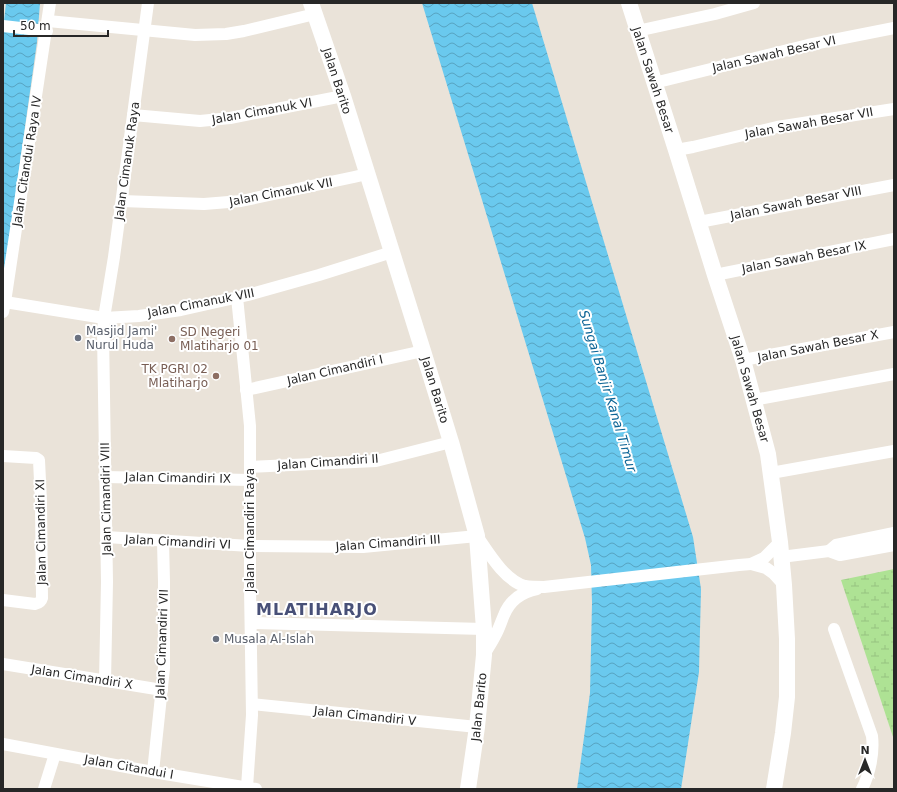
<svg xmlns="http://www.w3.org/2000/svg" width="897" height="792" viewBox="0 0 897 792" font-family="'DejaVu Sans',sans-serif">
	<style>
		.wetland { fill: url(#wetland-marsh) }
		.water { fill: url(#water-waves) }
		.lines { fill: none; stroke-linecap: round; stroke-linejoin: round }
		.street { stroke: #fff; stroke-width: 12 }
		.secondary { stroke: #fff; stroke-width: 16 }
		.worship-dot { fill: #6b7280; stroke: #fff; stroke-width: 1.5 }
		.education-dot { fill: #8d6e63; stroke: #fff; stroke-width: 1.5 }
		.labels { text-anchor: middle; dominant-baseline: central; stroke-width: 4; stroke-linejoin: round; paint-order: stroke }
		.street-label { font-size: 12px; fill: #272727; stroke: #fff }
		.worship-label { font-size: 12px; fill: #5b616d; stroke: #fff; text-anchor: start }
		.education-label { font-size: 12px; fill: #785e54; stroke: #fff; text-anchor: start }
		.water-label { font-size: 13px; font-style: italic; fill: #0d6596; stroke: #fff }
		.district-label { font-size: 16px; font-weight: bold; letter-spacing: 1px; fill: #485077; stroke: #fff }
	</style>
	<defs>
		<pattern id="wetland-marsh" width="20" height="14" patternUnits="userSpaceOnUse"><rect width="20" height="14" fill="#aee294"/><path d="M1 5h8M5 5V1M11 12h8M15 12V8" fill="none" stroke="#96c280"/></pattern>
		<pattern id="water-waves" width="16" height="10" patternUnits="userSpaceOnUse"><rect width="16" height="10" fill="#6ac9ee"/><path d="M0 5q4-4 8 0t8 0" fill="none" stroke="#57a3c1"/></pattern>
	</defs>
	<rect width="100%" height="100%" fill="#eae3d9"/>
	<path class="wetland" d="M 894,569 L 894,740 L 841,580 Z"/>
	<g class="water">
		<path d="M 6,3 L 40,3 L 37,42 L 3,283 L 3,30 Z"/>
		<path d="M 422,3 L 532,3 L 693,537 L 701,589 L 699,672 L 681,789 L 577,789 L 590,693 L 592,603 L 591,565 L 585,538 Z"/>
	</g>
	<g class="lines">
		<g class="street">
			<path d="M 48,21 L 195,35 L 226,34 L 244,31 L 315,14"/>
			<path d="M 3,26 L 47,31"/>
			<path d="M 637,31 L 715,14 L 754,3"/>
			<path d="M 654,83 L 808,45 L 894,28"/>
			<path d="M 133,115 L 200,121 L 230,118 L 343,96"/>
			<path d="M 676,150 L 693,147 L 777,127 L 894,109"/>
			<path d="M 122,201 L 204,204 L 241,201 L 354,177 L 367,174"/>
			<path d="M 699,222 L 894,185"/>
			<path d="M 715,275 L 894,239"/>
			<path d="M 237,297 L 250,426 L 250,588 L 252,715 L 247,787"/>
			<path d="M 5,302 L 104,318 L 139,316 L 181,310 L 248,295 L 319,275 L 392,252"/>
			<path d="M 3,312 L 5,302 L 50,3"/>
			<path d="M 743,360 L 894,332"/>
			<path d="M 246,390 L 423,351"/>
			<path d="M 754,400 L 894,374"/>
			<path d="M 3,456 L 36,458 L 39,460 L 41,502 L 42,598 C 41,602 39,603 35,604 L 3,600"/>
			<path d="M 250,467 L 376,461 L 451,442"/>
			<path d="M 771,473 L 894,451"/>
			<path d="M 105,477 L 250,480"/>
			<path d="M 106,537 L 250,546 L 363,547 L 477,536 C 488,552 505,581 525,586 C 531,587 538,587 544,587 L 739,565 L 751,564 L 764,558 L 780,542"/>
			<path d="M 829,551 L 836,545 L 894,533"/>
			<path d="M 781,557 L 829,551 L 840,555 L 894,545"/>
			<path d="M 751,564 L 766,568 L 773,573 L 784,585"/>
			<path d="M 251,623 L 484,629"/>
			<path d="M 834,629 L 872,736 C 874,753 870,773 862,789"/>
			<path d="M 484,655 C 488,648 492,642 495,636 C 499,629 501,622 504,615 C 510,600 522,592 537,589"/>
			<path d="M 3,664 L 162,690"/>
			<path d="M 105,681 L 107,582 L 103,333 L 104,318 L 114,257 L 148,3"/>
			<path d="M 252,704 L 477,727"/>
			<path d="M 3,744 L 153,772 L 256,789"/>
			<path d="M 153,772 L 164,668 L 164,582 L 163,541"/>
			<path d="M 44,789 L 55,754"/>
		</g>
		<g class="secondary">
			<path d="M 311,3 L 343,96 L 423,351 L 451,442 L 477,536 L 484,629 L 484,655 L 477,727 L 468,789"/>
			<path d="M 629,3 L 676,150 L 715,275 L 743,360 L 768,454 L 780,542 L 784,585 L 787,639 L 787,697 L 783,733 L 774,789"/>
		</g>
	</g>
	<g class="worship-dot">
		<circle cx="78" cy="338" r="4"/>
		<circle cx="216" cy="639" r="4"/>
	</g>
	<g class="education-dot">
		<circle cx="172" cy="339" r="4"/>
		<circle cx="216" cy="376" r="4"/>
	</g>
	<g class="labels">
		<g class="street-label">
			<text transform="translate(774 54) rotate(-13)">Jalan Sawah Besar VI</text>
			<text transform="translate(653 80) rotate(72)">Jalan Sawah Besar</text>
			<text transform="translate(337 81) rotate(72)">Jalan Barito</text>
			<text transform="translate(262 111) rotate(-10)">Jalan Cimanuk VI</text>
			<text transform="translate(809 123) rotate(-10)">Jalan Sawah Besar VII</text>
			<text transform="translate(27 161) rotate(-81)">Jalan Citandui Raya IV</text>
			<text transform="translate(127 161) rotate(-82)">Jalan Cimanuk Raya</text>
			<text transform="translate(281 192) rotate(-11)">Jalan Cimanuk VII</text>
			<text transform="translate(796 203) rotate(-11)">Jalan Sawah Besar VIII</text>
			<text transform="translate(804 257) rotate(-11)">Jalan Sawah Besar IX</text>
			<text transform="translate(201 303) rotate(-11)">Jalan Cimanuk VIII</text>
			<text transform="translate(818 346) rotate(-11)">Jalan Sawah Besar X</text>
			<text transform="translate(335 370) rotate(-13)">Jalan Cimandiri I</text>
			<text transform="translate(750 389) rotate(74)">Jalan Sawah Besar</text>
			<text transform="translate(435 390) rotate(73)">Jalan Barito</text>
			<text transform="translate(328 462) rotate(-4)">Jalan Cimandiri II</text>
			<text transform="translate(178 478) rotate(1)">Jalan Cimandiri IX</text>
			<text transform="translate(106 499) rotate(-91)">Jalan Cimandiri VIII</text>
			<text transform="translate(250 530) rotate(-90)">Jalan Cimandiri Raya</text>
			<text transform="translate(41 532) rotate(-91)">Jalan Cimandiri XI</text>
			<text transform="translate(178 542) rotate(3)">Jalan Cimandiri VI</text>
			<text transform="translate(388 543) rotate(-4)">Jalan Cimandiri III</text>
			<text transform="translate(162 644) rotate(-88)">Jalan Cimandiri VII</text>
			<text transform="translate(82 677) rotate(9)">Jalan Cimandiri X</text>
			<text transform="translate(479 707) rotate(-84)">Jalan Barito</text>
			<text transform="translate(365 716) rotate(6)">Jalan Cimandiri V</text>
			<text transform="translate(129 767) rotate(10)">Jalan Citandui I</text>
		</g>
		<g class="worship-label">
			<text x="86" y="331">Masjid Jami'<tspan x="86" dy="14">Nurul Huda</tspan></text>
			<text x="224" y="639">Musala Al-Islah</text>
		</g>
		<g class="education-label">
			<text x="180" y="332">SD Negeri<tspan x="180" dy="14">Mlatiharjo 01</tspan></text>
			<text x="208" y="369" text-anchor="end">TK PGRI 02<tspan x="208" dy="14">Mlatiharjo</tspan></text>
		</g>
		<g class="water-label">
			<text transform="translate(608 391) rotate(73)">Sungai Banjir Kanal Timur</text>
		</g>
		<g class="district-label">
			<text x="317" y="609">MLATIHARJO</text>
		</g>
	</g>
	<rect width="897" height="792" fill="none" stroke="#272727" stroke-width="8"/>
	<g transform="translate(865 760)" stroke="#ffffff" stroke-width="3" paint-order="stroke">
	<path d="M0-3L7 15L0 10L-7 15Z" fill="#272727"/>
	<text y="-6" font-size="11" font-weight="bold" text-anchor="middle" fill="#272727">N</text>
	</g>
	<path d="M14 30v6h94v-6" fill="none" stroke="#272727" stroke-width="2"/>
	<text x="20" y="30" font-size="12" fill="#272727" stroke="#ffffff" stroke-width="3" paint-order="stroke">50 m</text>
</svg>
